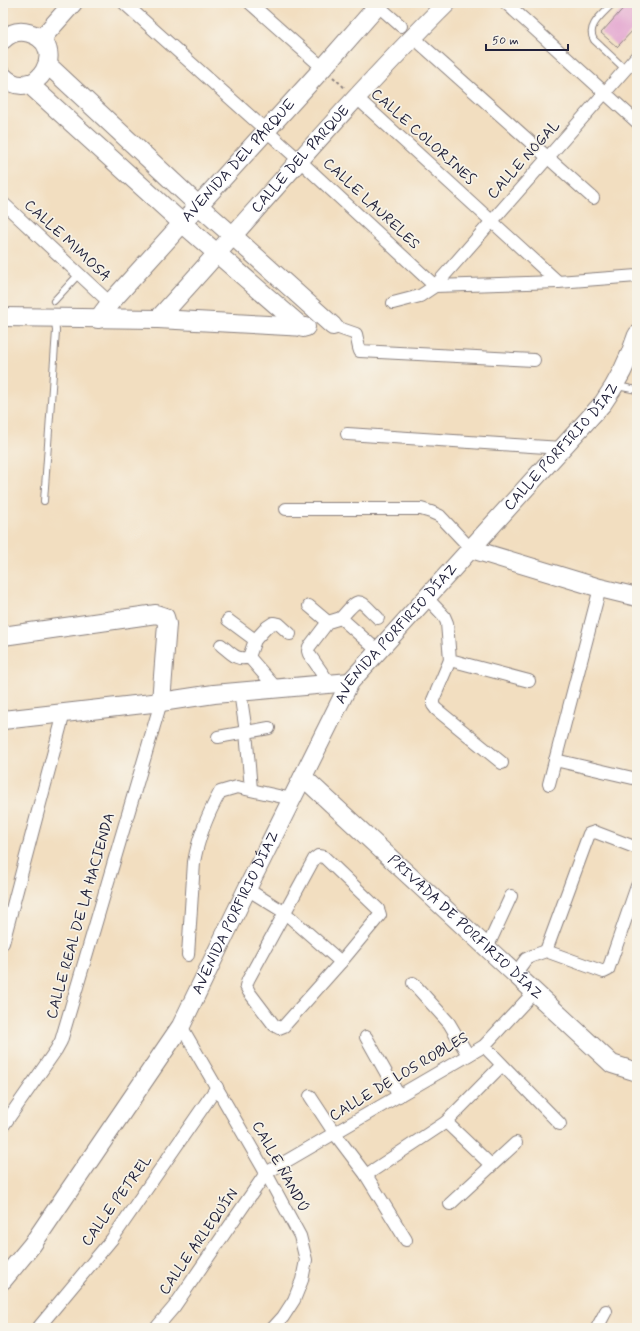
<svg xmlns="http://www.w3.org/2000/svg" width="640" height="1331" viewBox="0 0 640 1331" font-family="Mynerve,sans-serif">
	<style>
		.building { fill: #e09acc }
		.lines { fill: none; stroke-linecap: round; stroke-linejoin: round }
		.lane-casing { stroke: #8a807e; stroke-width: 8 }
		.street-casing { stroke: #8a807e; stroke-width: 14 }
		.secondary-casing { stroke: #8a807e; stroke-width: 20 }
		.path { stroke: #8a807e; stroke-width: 2; stroke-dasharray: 3 3; stroke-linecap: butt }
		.lane { stroke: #fff; stroke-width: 6 }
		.street { stroke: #fff; stroke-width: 12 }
		.secondary { stroke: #fff; stroke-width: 18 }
		.labels { text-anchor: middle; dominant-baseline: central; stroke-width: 3.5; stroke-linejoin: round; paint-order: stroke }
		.street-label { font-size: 15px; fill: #22223b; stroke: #f7f3e8 }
	</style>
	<rect width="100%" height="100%" fill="#f7f3e8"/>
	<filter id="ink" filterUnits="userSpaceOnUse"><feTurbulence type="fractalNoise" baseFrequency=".025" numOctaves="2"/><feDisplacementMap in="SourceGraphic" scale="8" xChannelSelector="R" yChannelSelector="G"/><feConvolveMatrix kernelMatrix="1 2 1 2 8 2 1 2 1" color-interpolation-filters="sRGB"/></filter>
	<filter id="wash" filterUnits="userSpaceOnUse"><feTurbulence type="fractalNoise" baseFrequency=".012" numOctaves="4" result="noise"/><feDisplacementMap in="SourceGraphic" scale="16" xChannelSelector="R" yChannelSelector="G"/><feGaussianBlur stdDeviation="0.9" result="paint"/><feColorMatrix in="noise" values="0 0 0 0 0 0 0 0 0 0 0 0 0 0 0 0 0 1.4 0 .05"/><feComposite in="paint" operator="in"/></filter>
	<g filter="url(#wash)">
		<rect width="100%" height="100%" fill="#f2dec0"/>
		<g id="blocks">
			<path class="building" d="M 628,3 L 637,3 L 637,26 L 617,47 L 601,33 Z"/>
		</g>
	</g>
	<g filter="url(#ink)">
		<use href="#blocks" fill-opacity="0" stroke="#8a807e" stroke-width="1"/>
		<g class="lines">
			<defs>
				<g id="lane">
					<path d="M 613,3 C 604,13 585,26 594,40 L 625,69"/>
					<path d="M 54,301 L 79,274"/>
					<path d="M 617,386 L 637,390"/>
					<path d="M 44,501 L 56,331 L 55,320"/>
				</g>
				<g id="street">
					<path d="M 124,3 L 299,160 L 435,286 L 637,56"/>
					<path d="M 250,3 L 323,68"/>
					<path d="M 375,3 L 401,26"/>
					<path d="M 506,3 L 637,122"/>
					<path d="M 413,37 L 593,198"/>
					<path d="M 356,97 L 558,282"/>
					<path d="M 3,203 L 110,303"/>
					<path d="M 393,303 L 420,296 L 435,286 L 558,282 L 637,276"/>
					<path d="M 333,326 L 356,334 L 359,348 L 360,351 L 534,360"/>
					<path d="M 347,434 L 562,448"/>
					<path d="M 286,509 L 421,509 L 431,512 L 440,516 L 471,549"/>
					<path d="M 427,598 L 444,616 L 447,623 L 450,660 L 529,681"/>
					<path d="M 309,606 L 328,622"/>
					<path d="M 341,618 C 361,595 358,599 378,618"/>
					<path d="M 228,620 L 255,640 L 249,657"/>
					<path d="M 255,640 L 267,627 L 273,623 L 279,624 L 290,634"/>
					<path d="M 221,645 C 230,652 237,662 249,657 L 276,688"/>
					<path d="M 450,660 L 433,700 L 433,705 L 436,709 L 502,763"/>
					<path d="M 330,684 L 309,654 L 308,651 L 309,647 L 328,622 L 341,618 L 378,651"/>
					<path d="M 240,692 L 246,732 L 251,789"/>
					<path d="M 218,737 L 269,728"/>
					<path d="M 555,760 L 637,779"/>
					<path d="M 549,784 L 600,588"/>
					<path d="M 318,856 L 324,857 L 378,909 L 380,915 L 341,962 L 284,1026 L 279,1028 L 274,1025 L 249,992 L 246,986 L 248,980 L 314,859 Z"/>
					<path d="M 247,889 L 284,912 L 341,962"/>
					<path d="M 3,943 L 64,713"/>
					<path d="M 487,948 L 511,896"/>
					<path d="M 546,951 L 589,834 L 595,832 L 637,848"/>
					<path d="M 188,955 L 194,862 C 198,839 209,812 220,792 L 237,787 L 292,799"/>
					<path d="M 515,974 L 526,959 L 532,956 L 546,951 L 604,972 L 608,970 L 637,886"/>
					<path d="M 413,983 L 449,1023 L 468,1055"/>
					<path d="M 181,1026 L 266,1173 L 300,1236 L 306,1260 L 302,1280 L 294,1300 L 283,1317 L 273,1328"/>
					<path d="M 366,1037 L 399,1096"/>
					<path d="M 484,1046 L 560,1124"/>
					<path d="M 310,1096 L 335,1134 L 366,1175 L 406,1240"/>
					<path d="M 446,1122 L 491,1165"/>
					<path d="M 3,1126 L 56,1050 L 61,1041 L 161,702"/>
					<path d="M 366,1175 L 446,1122 L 502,1065"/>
					<path d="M 450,1204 L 516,1143"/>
					<path d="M 38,1328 L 112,1239 L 217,1087"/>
					<path d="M 156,1328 L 174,1307 L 266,1173 L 484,1046 L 534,992"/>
					<path d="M 597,1328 L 606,1311"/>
				</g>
				<g id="secondary">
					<path d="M 41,39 L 73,3"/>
					<path d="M 3,40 C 10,33 19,30 29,33 C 72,45 35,108 3,76"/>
					<path d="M 48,65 L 198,205 L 233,236 L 333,326"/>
					<path d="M 28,83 L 182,223 L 303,328"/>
					<path d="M 3,317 L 158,319 L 306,327"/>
					<path id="s1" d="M 98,319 L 110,303 L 323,68 L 380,3"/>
					<path id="s2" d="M 158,319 C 254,214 345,104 447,3"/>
					<path d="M 471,549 L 600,588 L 637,597"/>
					<path d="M 3,636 L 156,614 L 165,617 L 167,624 L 161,702"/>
					<path d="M 3,720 L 161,702 L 214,694 L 350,682"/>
					<path id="s3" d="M 303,777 L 612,1064 L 637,1072"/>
					<path id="s4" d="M 3,1280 L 32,1245 L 181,1026 L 247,889 L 350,682 L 603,403 C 618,382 629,360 637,335"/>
				</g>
			</defs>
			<use href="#lane" class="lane-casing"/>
			<use href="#street" class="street-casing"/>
			<use href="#secondary" class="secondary-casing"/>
			<path class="path" d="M 333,77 L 346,89"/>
			<use href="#lane" class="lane"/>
			<use href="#street" class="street"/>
			<use href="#secondary" class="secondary"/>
		</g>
	</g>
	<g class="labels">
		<g class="street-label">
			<text transform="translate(423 137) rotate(42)">CALLE COLORINES</text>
			<text stroke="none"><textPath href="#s2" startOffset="214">CALLE DEL PARQUE</textPath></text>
			<text transform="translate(524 160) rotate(-48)">CALLE NOGAL</text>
			<text stroke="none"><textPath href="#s1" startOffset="212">AVENIDA DEL PARQUE</textPath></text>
			<text transform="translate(371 204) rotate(43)">CALLE LAURELES</text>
			<text transform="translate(67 241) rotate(43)">CALLE MIMOSA</text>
			<text stroke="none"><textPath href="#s4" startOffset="1010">CALLE PORFIRIO DÍAZ</textPath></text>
			<text stroke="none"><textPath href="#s4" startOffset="760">AVENIDA PORFIRIO DÍAZ</textPath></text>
			<text stroke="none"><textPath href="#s4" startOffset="436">AVENIDA PORFIRIO DÍAZ</textPath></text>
			<text transform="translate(81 916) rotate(-74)">CALLE REAL DE LA HACIENDA</text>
			<text stroke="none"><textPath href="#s3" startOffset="221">PRIVADA DE PORFIRIO DÍAZ</textPath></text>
			<text transform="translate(399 1077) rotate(-31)">CALLE DE LOS ROBLES</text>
			<text transform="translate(280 1167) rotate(61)">CALLE ÑANDÚ</text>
			<text transform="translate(117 1201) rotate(-54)">CALLE PETREL</text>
			<text transform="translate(199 1242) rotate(-55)">CALLE ARLEQUÍN</text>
		</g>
	</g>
	<rect width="640" height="1331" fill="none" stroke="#f7f3e8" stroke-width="16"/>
	<path d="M486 44v6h82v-6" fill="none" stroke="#22223b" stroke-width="2"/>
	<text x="492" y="44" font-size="12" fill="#22223b" stroke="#f7f3e8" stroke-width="3" paint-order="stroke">50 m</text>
</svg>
